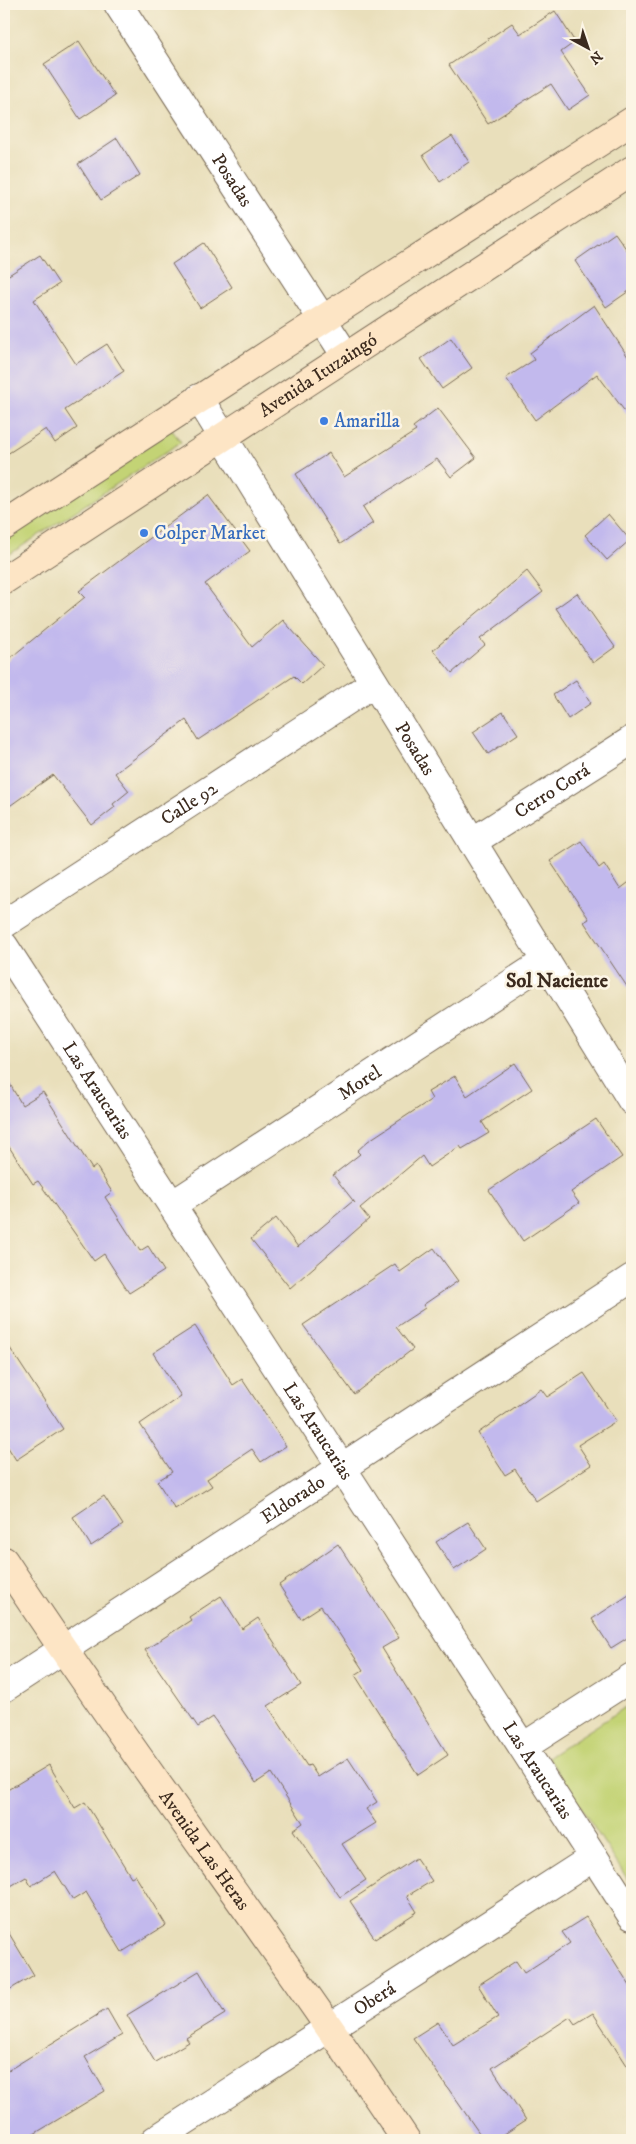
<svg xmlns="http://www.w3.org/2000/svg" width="636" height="2144" viewBox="0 0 636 2144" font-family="'IM FELL DW Pica',serif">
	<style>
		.green { fill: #c3d375; stroke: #7f7e4a }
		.building { fill: #c2b9ed }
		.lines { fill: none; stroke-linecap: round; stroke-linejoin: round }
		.street-casing { stroke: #786955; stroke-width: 30 }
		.secondary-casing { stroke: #786955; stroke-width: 30 }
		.street { stroke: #fff; stroke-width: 28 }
		.secondary { stroke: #fde5c5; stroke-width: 28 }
		.shop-dot { fill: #3f7fe0; stroke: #fcf5e5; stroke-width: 2 }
		.labels { text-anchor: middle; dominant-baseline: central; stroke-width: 5; stroke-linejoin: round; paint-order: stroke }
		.street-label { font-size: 19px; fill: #3b2a1e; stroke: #fcf5e5 }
		.shop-label { font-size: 19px; fill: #366cbe; stroke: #fcf5e5; text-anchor: start }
		.neighbourhood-label { font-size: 20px; font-weight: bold; fill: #3b2a1e; stroke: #fcf5e5 }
	</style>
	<rect width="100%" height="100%" fill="#fcf5e5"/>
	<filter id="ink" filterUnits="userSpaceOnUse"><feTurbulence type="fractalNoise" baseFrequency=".02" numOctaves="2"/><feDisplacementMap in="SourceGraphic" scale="10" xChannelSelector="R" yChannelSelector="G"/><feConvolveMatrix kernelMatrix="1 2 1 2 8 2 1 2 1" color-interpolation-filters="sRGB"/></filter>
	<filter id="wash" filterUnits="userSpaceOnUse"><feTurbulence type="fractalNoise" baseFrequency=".0096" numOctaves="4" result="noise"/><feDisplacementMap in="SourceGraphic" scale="20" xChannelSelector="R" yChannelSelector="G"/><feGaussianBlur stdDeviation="1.12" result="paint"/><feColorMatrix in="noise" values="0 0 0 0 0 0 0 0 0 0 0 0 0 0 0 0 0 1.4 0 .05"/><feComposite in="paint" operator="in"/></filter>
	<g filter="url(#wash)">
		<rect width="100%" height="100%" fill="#e9dfbb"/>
		<g class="green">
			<path d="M 171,429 L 181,442 L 4,558 L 4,538 Z"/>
			<path d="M 632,1703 L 632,1886 L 548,1757 Z"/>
		</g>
		<g id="blocks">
			<g class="building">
				<path d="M 555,11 L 575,42 L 561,52 L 590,95 L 568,110 L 551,84 L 488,124 L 449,65 L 512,23 L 520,34 Z"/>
				<path d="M 79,41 L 115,96 L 80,119 L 44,64 Z"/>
				<path d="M 452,136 L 469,162 L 440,182 L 423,155 Z"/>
				<path d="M 117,138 L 140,175 L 101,200 L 78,164 Z"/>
				<path d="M 615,233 L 632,257 L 632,289 L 606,307 L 575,261 Z"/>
				<path d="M 204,243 L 232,287 L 200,308 L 172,264 Z"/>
				<path d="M 40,255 L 59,284 L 34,300 L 76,364 L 107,344 L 124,371 L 65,410 L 77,428 L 55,443 L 46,429 L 4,456 L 4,278 Z"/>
				<path d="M 594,305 L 632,363 L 632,421 L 597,374 L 535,420 L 506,378 L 534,360 L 530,353 Z"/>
				<path d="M 451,338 L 472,368 L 442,389 L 421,359 Z"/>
				<path d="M 438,408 L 476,458 L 451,477 L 437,459 L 363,507 L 373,523 L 340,544 L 296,474 L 329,453 L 344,477 L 416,431 L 413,427 Z"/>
				<path d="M 208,495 L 250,551 L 205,584 L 252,647 L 283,620 L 323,665 L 302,684 L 294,676 L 198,740 L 186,720 L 115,773 L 129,791 L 113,804 L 115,807 L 92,825 L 53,775 L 4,810 L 4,663 L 85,597 L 79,591 Z"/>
				<path d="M 608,514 L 630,540 L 607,560 L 585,535 Z"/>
				<path d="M 527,571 L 543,592 L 480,639 L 485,645 L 452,673 L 433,650 Z"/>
				<path d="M 577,593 L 615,647 L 593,663 L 556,608 Z"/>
				<path d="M 576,680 L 591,703 L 568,719 L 553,695 Z"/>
				<path d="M 503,712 L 518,734 L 488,754 L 473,732 Z"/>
				<path d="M 581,841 L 599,868 L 604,864 L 620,889 L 632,880 L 632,994 L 584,922 L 589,919 L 550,861 Z"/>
				<path d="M 515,1063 L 532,1089 L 482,1122 L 489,1133 L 462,1149 L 460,1146 L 429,1167 L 422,1156 L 360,1208 L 369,1219 L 290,1288 L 251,1239 L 276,1218 L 298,1247 L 353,1201 L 355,1203 L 333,1175 L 360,1154 L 357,1151 L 368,1141 L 432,1099 L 428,1092 L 455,1076 L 467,1096 Z"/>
				<path d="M 4,1074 L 22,1105 L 43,1092 L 92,1169 L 96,1166 L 112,1192 L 105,1197 L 140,1251 L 148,1246 L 164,1271 L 129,1293 L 104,1254 L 94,1261 L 38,1181 L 33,1184 L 4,1139 Z"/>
				<path d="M 596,1119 L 622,1157 L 571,1192 L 579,1203 L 523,1241 L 489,1190 Z"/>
				<path d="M 434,1248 L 458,1281 L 423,1305 L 425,1308 L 396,1327 L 413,1349 L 354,1394 L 303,1325 L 395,1264 L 400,1272 Z"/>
				<path d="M 195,1326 L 233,1385 L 242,1379 L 286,1446 L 261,1462 L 252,1449 L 207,1479 L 212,1486 L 175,1509 L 157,1481 L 172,1472 L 140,1424 L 181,1396 L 153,1353 Z"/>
				<path d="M 4,1339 L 63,1429 L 16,1460 L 4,1441 Z"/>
				<path d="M 584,1373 L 616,1421 L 578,1445 L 591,1465 L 536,1501 L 515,1469 L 505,1475 L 478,1433 L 541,1389 L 547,1397 Z"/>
				<path d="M 104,1496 L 123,1525 L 91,1546 L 73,1517 Z"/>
				<path d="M 468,1522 L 486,1549 L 454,1570 L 436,1542 Z"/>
				<path d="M 338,1544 L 399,1638 L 382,1648 L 448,1755 L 418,1775 L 355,1675 L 363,1670 L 321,1606 L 301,1619 L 279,1585 Z"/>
				<path d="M 632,1593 L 632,1635 L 611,1648 L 592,1619 Z"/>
				<path d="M 221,1596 L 242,1629 L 258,1618 L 301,1685 L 268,1706 L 307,1766 L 310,1765 L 318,1777 L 348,1758 L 377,1802 L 366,1809 L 376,1823 L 342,1844 L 366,1880 L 340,1897 L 293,1830 L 303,1823 L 271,1773 L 256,1783 L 213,1717 L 198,1727 L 145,1650 L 191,1620 L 189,1617 Z"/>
				<path d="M 49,1765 L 75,1808 L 85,1802 L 131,1877 L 135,1875 L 166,1925 L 122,1952 L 86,1892 L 73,1900 L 55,1871 L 31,1886 L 26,1877 L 4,1890 L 4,1792 Z"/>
				<path d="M 416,1858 L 432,1881 L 407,1896 L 417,1912 L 375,1939 L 350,1901 Z"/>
				<path d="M 586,1917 L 632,1989 L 632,2073 L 593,2013 L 575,2024 L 570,2017 L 492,2068 L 526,2120 L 495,2140 L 484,2140 L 413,2038 L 438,2022 L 453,2045 L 498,2017 L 478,1985 L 516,1961 L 524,1973 L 570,1943 L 562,1932 Z"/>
				<path d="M 4,1925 L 34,1975 L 4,1993 Z"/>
				<path d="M 199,1971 L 225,2014 L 186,2038 L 189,2042 L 155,2062 L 127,2015 Z"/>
				<path d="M 107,2009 L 122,2035 L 85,2057 L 105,2091 L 24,2140 L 4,2140 L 4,2073 Z"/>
			</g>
		</g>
	</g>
	<g filter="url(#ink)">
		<use href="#blocks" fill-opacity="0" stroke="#786955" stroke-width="1"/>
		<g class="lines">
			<defs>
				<g id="street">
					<path id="s1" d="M 118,4 L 346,356"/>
					<path id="s2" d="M 199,398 L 632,1101"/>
					<path id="s3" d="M 472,842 L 632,740"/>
					<path id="s4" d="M 4,924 L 374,683"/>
					<path id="s5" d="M 4,946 L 632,1916"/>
					<path id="s6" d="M 172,1205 L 546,961"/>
					<path id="s7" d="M 4,1688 L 632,1278"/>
					<path d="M 523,1747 L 632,1677"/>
					<path id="s8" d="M 155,2140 L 594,1857"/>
				</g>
				<g id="secondary">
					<path d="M 4,526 C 212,389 423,256 632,121"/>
					<path id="s9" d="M 4,580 L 632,170"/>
					<path id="s10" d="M 4,1561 C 133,1757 276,1944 406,2140"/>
				</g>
			</defs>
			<use href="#street" class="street-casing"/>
			<use href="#secondary" class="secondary-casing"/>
			<use href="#street" class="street"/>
			<use href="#secondary" class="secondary"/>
		</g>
	</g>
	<g class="shop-dot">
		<circle cx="324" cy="421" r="5"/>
		<circle cx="144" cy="533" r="5"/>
	</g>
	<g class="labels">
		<g class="street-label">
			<text stroke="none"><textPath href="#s1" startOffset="210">Posadas</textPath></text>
			<text stroke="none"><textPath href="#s9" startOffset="375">Avenida Ituzaingó</textPath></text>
			<text stroke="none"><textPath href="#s2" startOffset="412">Posadas</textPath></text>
			<text stroke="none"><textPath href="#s3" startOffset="95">Cerro Corá</textPath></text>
			<text stroke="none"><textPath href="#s4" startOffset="221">Calle 92</textPath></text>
			<text stroke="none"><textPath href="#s6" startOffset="224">Morel</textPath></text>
			<text stroke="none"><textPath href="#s5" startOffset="172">Las Araucarias</textPath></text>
			<text stroke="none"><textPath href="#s5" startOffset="578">Las Araucarias</textPath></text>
			<text stroke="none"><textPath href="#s7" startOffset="345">Eldorado</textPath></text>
			<text stroke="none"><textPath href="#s5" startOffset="982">Las Araucarias</textPath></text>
			<text stroke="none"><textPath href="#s10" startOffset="352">Avenida Las Heras</textPath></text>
			<text stroke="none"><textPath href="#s8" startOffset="261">Oberá</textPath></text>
		</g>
		<g class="shop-label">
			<text x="334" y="421">Amarilla</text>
			<text x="154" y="533">Colper Market</text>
		</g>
		<g class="neighbourhood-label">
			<text x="557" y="981">Sol Naciente</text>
		</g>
	</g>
	<rect width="636" height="2144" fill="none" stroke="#fcf5e5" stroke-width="20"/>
	<g transform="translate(588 48) rotate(140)" stroke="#fcf5e5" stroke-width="4" paint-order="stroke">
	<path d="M0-4L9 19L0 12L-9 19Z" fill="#3b2a1e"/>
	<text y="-8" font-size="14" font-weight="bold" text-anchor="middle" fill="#3b2a1e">N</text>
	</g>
</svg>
